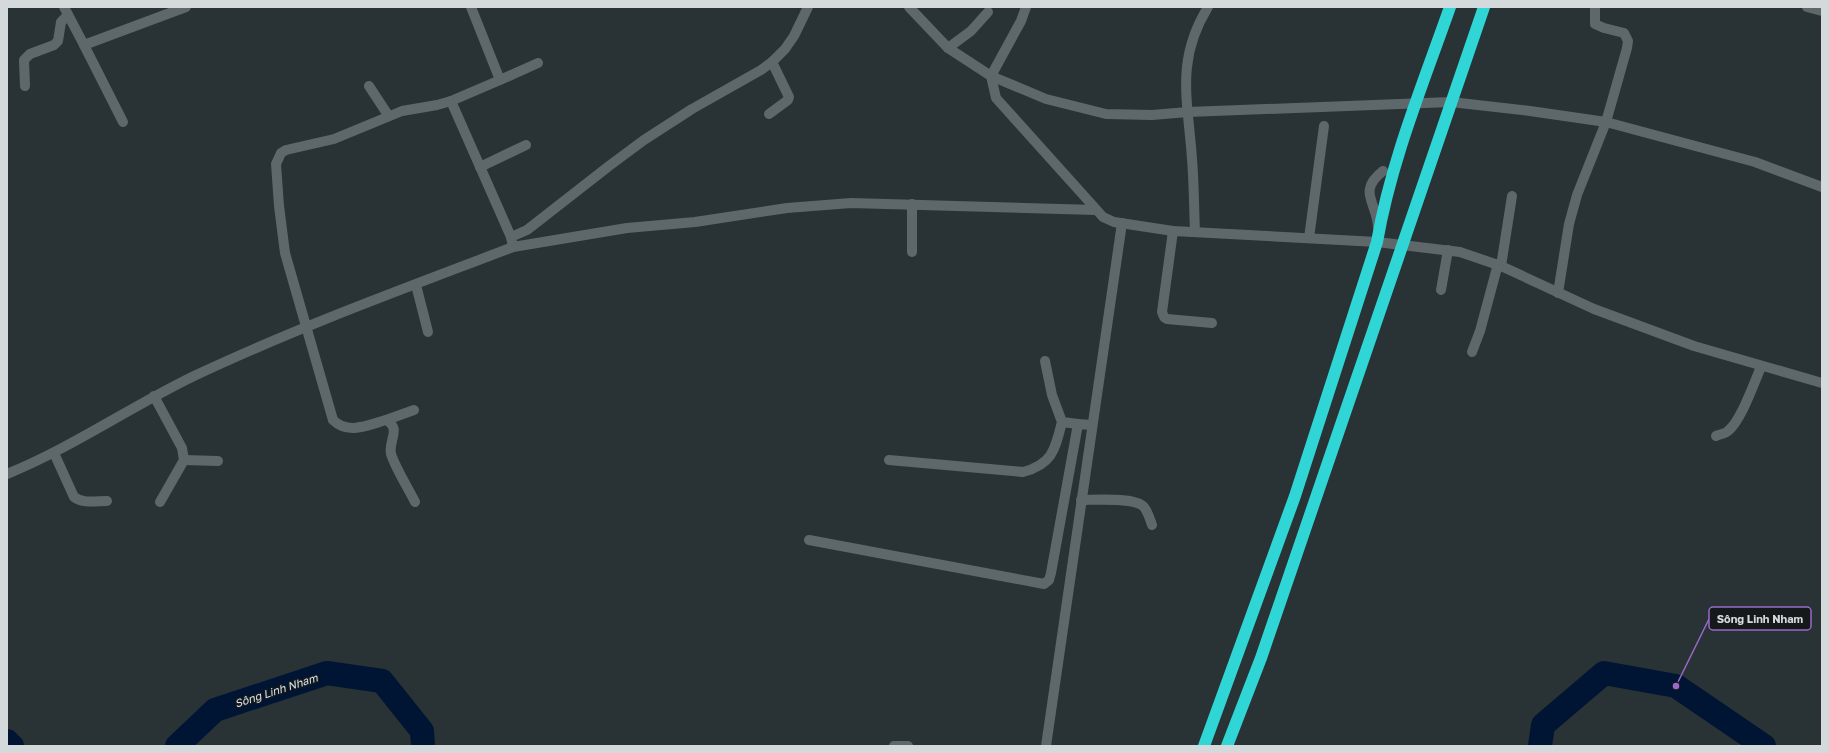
<svg xmlns="http://www.w3.org/2000/svg" width="1829" height="753" viewBox="0 0 1829 753" font-family="'Golos Text',sans-serif">
	<style>
		.lines { fill: none; stroke-linecap: round; stroke-linejoin: round }
		.river { stroke: #001533; stroke-width: 24 }
		.minor { stroke: #5e686a; stroke-width: 10 }
		.highway { stroke: #2fd6d5; stroke-width: 12 }
		.labels { text-anchor: middle; dominant-baseline: central; stroke-width: 3; stroke-linejoin: round; paint-order: stroke }
		.water-label { font-size: 11px; font-style: italic; fill: #d7e3f1; stroke: #15191a }
		.leader { fill: none; stroke: #9a69c9; stroke-width: 1.5 }
		.callout-dot { fill: #9a69c9; stroke: #15191a; stroke-width: 1.5 }
		.callout { fill: #15191a; stroke: #9a69c9; stroke-width: 1.5 }
		.callout-label { font-size: 11px; text-anchor: middle; font-weight: bold; fill: #d4dadb }
	</style>
	<rect width="100%" height="100%" fill="#293234"/>
	<g class="lines">
		<g class="river">
			<path d="M 7,741 L 12,746"/>
			<path d="M 177,746 L 215,710 L 327,673 L 382,681 L 422,731 L 423,746"/>
			<path d="M 1540,746 L 1543,725 L 1604,673 L 1676,686 L 1764,746"/>
		</g>
		<g class="minor">
			<path d="M 64,7 L 84,45"/>
			<path d="M 909,7 L 948,48 L 991,76 L 1046,99 L 1106,114 L 1152,115 L 1188,112 L 1451,102 L 1530,111 L 1606,122 L 1755,162 L 1822,187"/>
			<path d="M 1026,7 L 1021,21 L 991,76 L 996,98 L 1103,217 L 1114,222 L 1173,231 L 1377,242 L 1460,252 L 1501,266 L 1594,309 L 1694,346 L 1822,383"/>
			<path d="M 1807,7 L 1822,11"/>
			<path d="M 948,48 L 971,31 L 988,12"/>
			<path d="M 500,80 L 538,63"/>
			<path d="M 25,86 L 24,60 L 30,54 L 54,45 L 58,41 L 61,22 L 68,15"/>
			<path d="M 369,86 L 388,115"/>
			<path d="M 451,101 L 511,237"/>
			<path d="M 769,114 L 788,100 L 789,97 L 772,62"/>
			<path d="M 123,122 L 84,45 L 186,7"/>
			<path d="M 480,167 L 526,145"/>
			<path d="M 912,204 L 912,252"/>
			<path d="M 1378,228 C 1378,203 1356,192 1383,171"/>
			<path d="M 1173,231 L 1162,312 L 1164,317 L 1167,319 L 1212,323"/>
			<path d="M 1195,232 C 1194,208 1194,183 1192,159 C 1188,100 1175,61 1208,7"/>
			<path d="M 1309,238 L 1324,126"/>
			<path d="M 513,247 L 627,228 L 695,222 L 787,208 L 851,203 L 1096,210"/>
			<path d="M 1501,266 L 1512,196"/>
			<path d="M 416,285 L 428,332"/>
			<path d="M 1441,290 L 1448,250"/>
			<path d="M 1558,293 L 1569,224 L 1577,195 L 1606,122 L 1627,48 L 1628,41 L 1624,33 L 1604,28 L 1595,24 L 1595,7"/>
			<path d="M 1472,352 L 1480,331 L 1498,264"/>
			<path d="M 1045,361 L 1052,395 L 1062,422 L 1078,424"/>
			<path d="M 154,396 L 182,448 L 184,460 L 160,502"/>
			<path d="M 386,420 L 414,410"/>
			<path d="M 1716,436 C 1720,434 1725,434 1728,431 C 1741,421 1754,383 1761,367"/>
			<path d="M 54,453 L 74,497 C 83,504 96,501 107,501"/>
			<path d="M 184,460 L 218,461"/>
			<path d="M 889,460 L 1023,472 C 1053,464 1055,449 1062,422"/>
			<path d="M 7,474 C 73,447 130,407 194,376 C 298,327 406,288 513,247 L 511,237 L 527,230 L 609,166 L 644,140 L 692,109 L 761,70 L 772,62 L 785,49 L 794,36 L 808,7"/>
			<path d="M 1081,500 C 1096,500 1135,497 1144,507 C 1148,512 1150,519 1152,525"/>
			<path d="M 415,502 C 408,488 395,467 391,454 C 388,440 402,429 386,420 C 368,425 348,435 333,420 L 285,253 L 279,206 L 276,164 L 281,153 L 286,150 L 334,139 L 402,111 L 437,105 L 451,101 L 500,80 L 471,7"/>
			<path d="M 809,540 L 1044,584 L 1049,580 L 1051,573 L 1078,424 L 1092,425"/>
			<path d="M 894,746 L 908,746"/>
			<path d="M 1046,746 L 1122,223"/>
		</g>
		<g class="highway">
			<path d="M 1204,746 L 1295,496 L 1377,242 C 1391,161 1423,84 1450,7"/>
			<path d="M 1227,746 L 1261,658 L 1484,7"/>
		</g>
	</g>
	<g class="labels">
		<g class="water-label">
			<text transform="translate(276 690) rotate(-18)">Sông Linh Nham</text>
		</g>
	</g>
	<path class="leader" d="M1676 686L1709 619"/>
	<circle class="callout-dot" cx="1676" cy="686" r="4"/>
	<rect class="callout" x="1709" y="607" width="102" height="23" rx="4"/>
	<g class="callout-label">
		<text x="1760" y="623">Sông Linh Nham</text>
	</g>
	<rect width="1829" height="753" fill="none" stroke="#d4dadb" stroke-width="16"/>
</svg>
